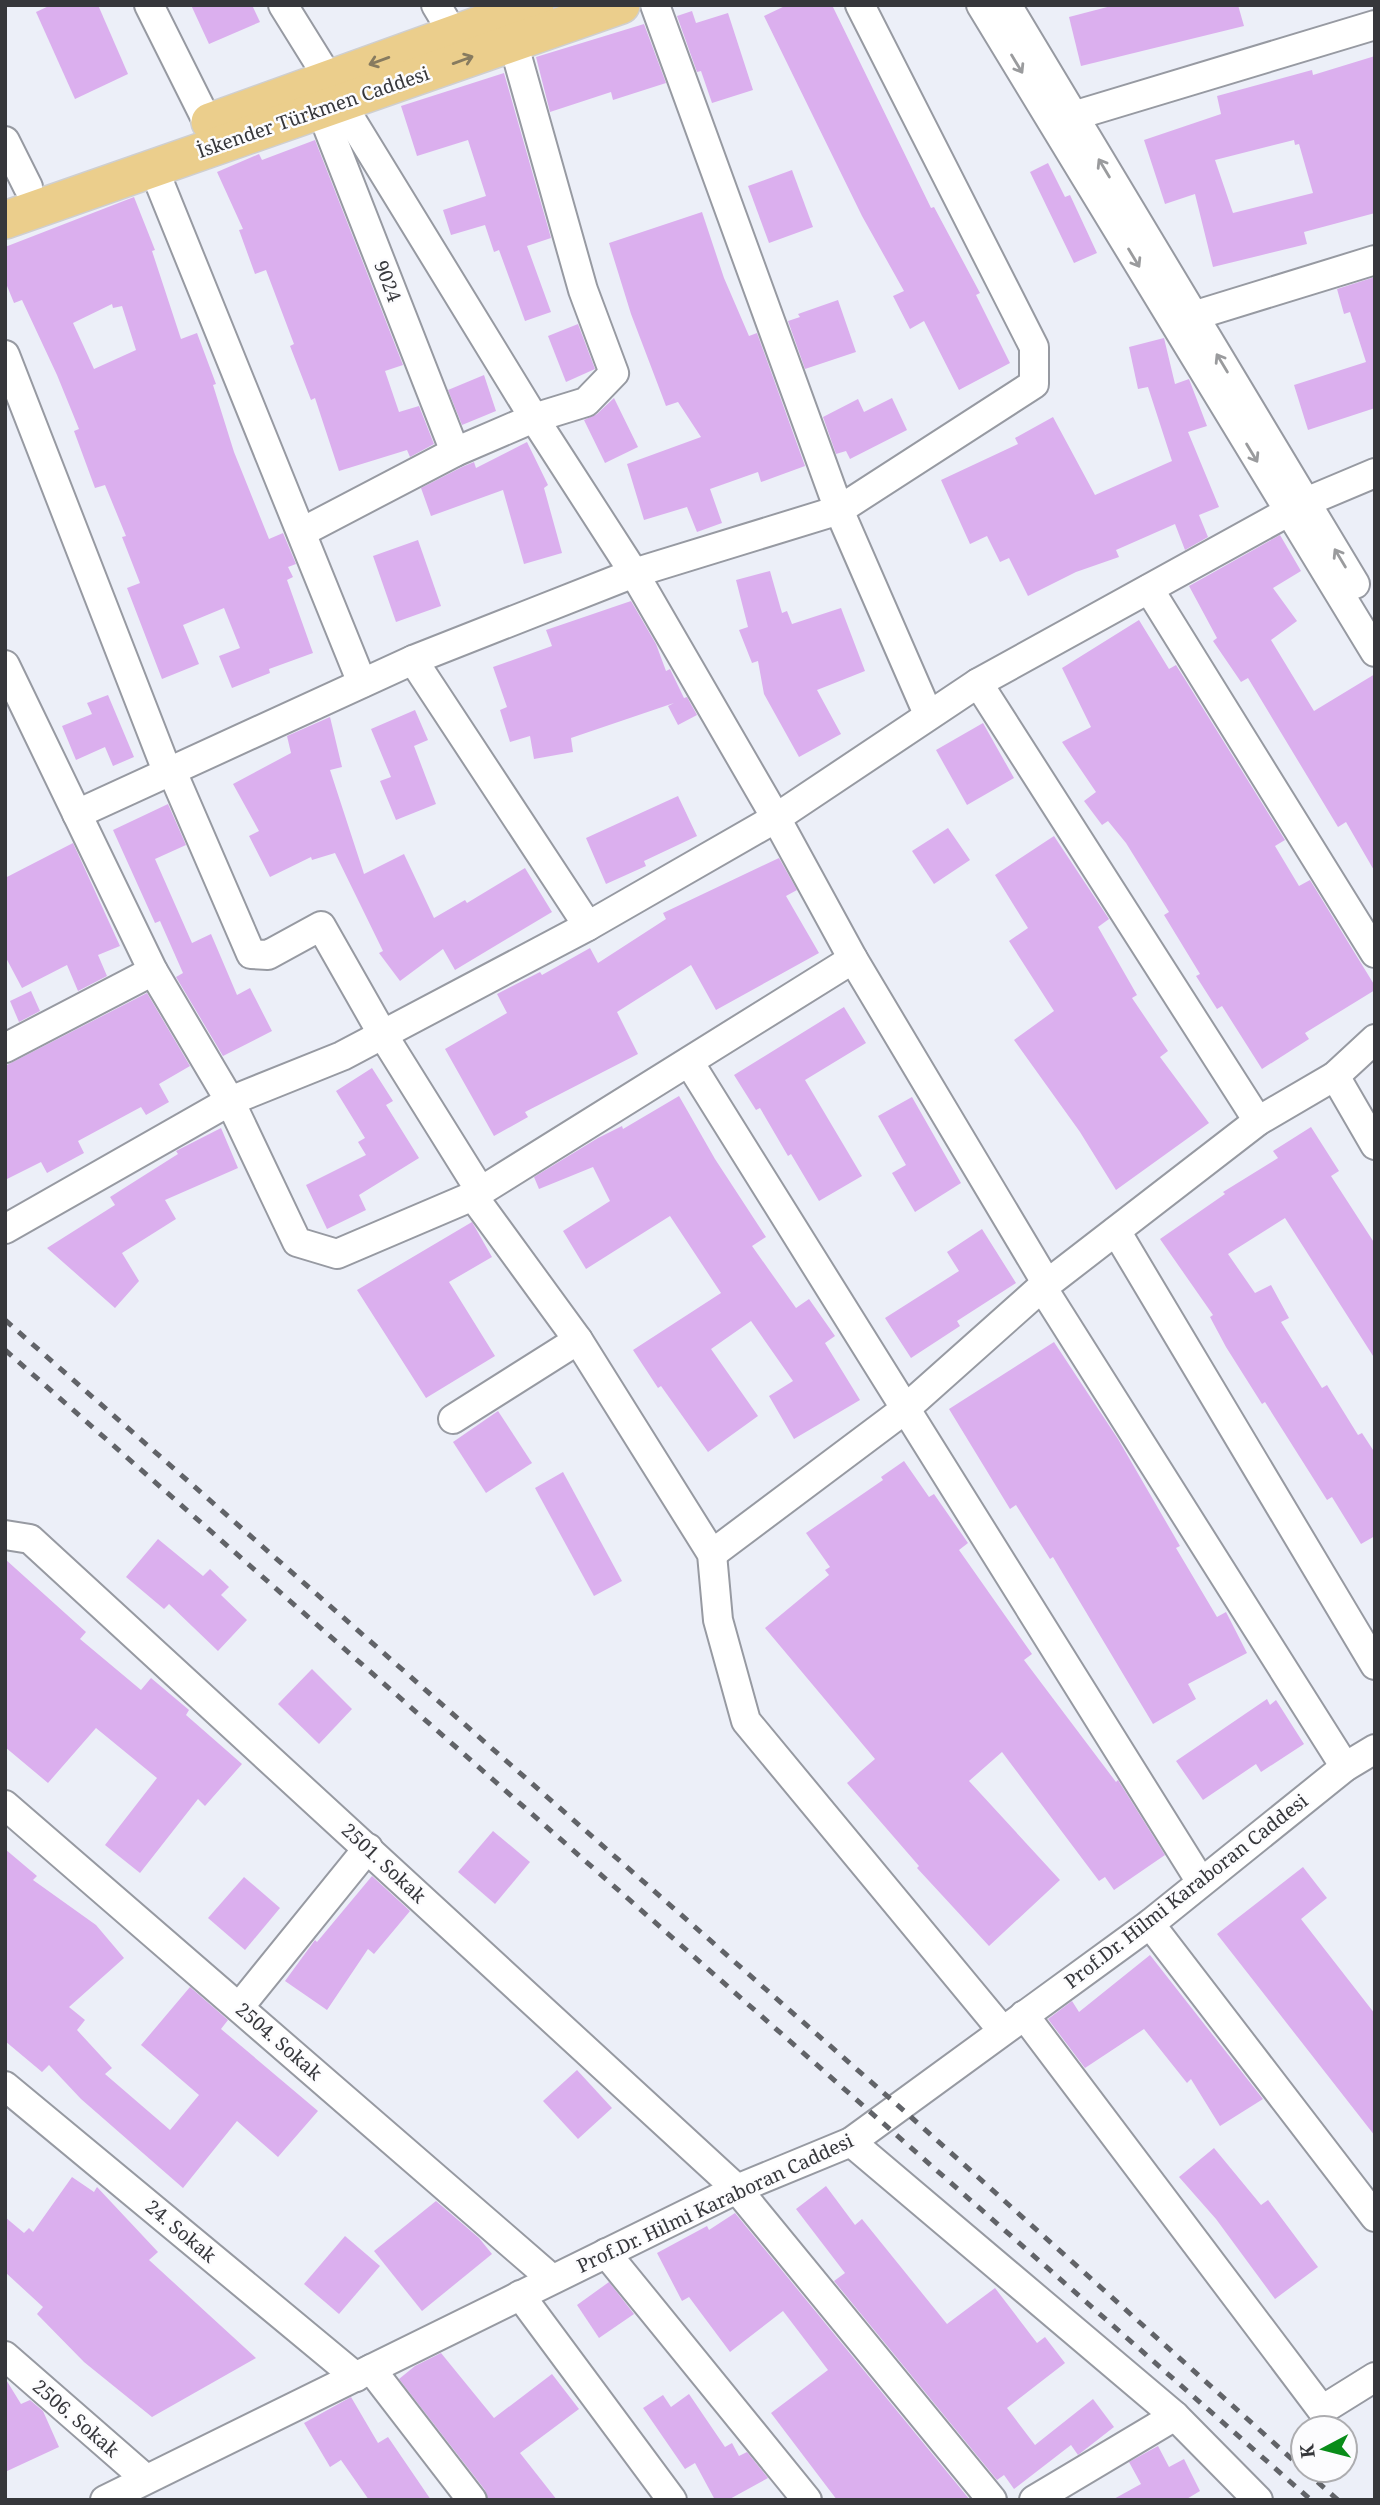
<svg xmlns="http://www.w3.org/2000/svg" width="1380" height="2505" viewBox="0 0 1380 2505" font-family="'Noto Serif',serif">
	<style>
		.building { fill: #dbafee; fill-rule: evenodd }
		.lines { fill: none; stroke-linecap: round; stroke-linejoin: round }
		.minor-casing { stroke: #979aa2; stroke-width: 32 }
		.major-casing { stroke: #cfcfd0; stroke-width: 40 }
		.minor { stroke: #fff; stroke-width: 28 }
		.major { stroke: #ebce8c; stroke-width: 37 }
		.rail { stroke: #616368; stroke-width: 5; stroke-dasharray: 9 9; stroke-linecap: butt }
		.oneway { stroke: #877b5f }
		.oneway2 { stroke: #9a9b9d }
		.labels { text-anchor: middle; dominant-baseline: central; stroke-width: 5; stroke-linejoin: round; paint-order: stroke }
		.street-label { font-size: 19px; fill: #36373b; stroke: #fcfcfe }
	</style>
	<rect width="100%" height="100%" fill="#eceff8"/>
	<g class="building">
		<path d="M 51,5 L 98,5 L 128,74 L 75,99 L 36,12 Z"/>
		<path d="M 191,5 L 252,5 L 260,22 L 209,44 Z"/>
		<path d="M 787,5 L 832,5 L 931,208 L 934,207 L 980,293 L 976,295 L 1010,363 L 959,390 L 924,321 L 910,329 L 893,296 L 904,291 L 862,216 L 764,16 Z"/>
		<path d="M 1115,5 L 1238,5 L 1244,26 L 1081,66 L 1069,17 Z"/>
		<path d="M 692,11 L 696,23 L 728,13 L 753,90 L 712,103 L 701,71 L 697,72 L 677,16 Z"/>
		<path d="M 644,24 L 666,83 L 613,100 L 611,92 L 550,112 L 536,57 Z"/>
		<path d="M 1375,56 L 1375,213 L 1304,232 L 1307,244 L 1213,267 L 1195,194 L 1165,204 L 1144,140 L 1221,114 L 1217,96 L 1312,70 L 1313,75 ZM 1294,140 L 1295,145 L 1299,144 L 1313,193 L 1233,213 L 1215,160 Z"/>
		<path d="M 504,73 L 551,238 L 527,246 L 551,312 L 525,321 L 499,250 L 494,252 L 485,225 L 451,235 L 443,210 L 486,196 L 468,140 L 417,156 L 401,106 Z"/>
		<path d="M 315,140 L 403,365 L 385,371 L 399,412 L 419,406 L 434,444 L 410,457 L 407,450 L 339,471 L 315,398 L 311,400 L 290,346 L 294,344 L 266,270 L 255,274 L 239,230 L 243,229 L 217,172 L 259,154 L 262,160 Z"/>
		<path d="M 1048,163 L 1065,197 L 1070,195 L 1097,253 L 1074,263 L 1030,172 Z"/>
		<path d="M 792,170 L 813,227 L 769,243 L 748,186 Z"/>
		<path d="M 134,197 L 155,250 L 152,251 L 181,339 L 197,333 L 216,384 L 213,385 L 234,452 L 269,539 L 283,533 L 296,564 L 288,567 L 293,577 L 287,580 L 313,653 L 269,669 L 270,673 L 232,688 L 219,656 L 240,648 L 224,608 L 183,625 L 199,664 L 162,679 L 127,588 L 140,583 L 122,537 L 126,536 L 105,485 L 95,488 L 74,431 L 79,429 L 57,375 L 22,300 L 14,303 L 5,281 L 5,247 ZM 112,304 L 113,308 L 122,306 L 136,350 L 94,369 L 73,323 Z"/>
		<path d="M 702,212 L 724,278 L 749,336 L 757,333 L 805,466 L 761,482 L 758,472 L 710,489 L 722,523 L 697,532 L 687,507 L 644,520 L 627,464 L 701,437 L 678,402 L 666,406 L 631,314 L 609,243 Z"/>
		<path d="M 1375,277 L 1375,408 L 1308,430 L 1294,385 L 1366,362 L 1350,312 L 1344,314 L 1337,289 Z"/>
		<path d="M 838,300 L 856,352 L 805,369 L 788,321 L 800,317 L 798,314 Z"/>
		<path d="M 578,324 L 595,369 L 566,382 L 548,336 Z"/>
		<path d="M 1164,338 L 1175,384 L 1189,379 L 1207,426 L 1188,432 L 1219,507 L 1199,515 L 1208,537 L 1185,550 L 1175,524 L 1116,550 L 1119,557 L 1076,572 L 1028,596 L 1009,558 L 1000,562 L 987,536 L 970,544 L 941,480 L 1018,444 L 1015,438 L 1053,417 L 1095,495 L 1172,461 L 1148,387 L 1138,389 L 1129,347 Z"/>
		<path d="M 484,375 L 496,411 L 462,425 L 448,390 Z"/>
		<path d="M 614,398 L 638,447 L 605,463 L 584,420 L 597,414 Z"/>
		<path d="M 892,398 L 907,430 L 850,459 L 846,451 L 836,454 L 823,417 L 858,399 L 864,412 Z"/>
		<path d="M 527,442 L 548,485 L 544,488 L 562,553 L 524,564 L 503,490 L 431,516 L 421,488 L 462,467 L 474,462 L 476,468 Z"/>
		<path d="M 1280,535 L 1301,571 L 1273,588 L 1297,621 L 1271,640 L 1314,711 L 1375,674 L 1375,872 L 1346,822 L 1338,827 L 1248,678 L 1241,682 L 1213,641 L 1217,638 L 1189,586 Z"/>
		<path d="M 418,540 L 441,606 L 396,622 L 373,556 Z"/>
		<path d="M 770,571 L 782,613 L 787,611 L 792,624 L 841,608 L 865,671 L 817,690 L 841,734 L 799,757 L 764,694 L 758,661 L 752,663 L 739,630 L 748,627 L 736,580 Z"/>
		<path d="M 631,601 L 656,644 L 666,671 L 670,669 L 684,698 L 687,697 L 697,715 L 678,725 L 668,706 L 674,703 L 571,738 L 573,752 L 534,759 L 530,736 L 510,742 L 500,710 L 507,707 L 493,667 L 552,646 L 546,630 Z"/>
		<path d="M 1139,620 L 1169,669 L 1176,665 L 1285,840 L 1275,846 L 1299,886 L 1310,880 L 1375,986 L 1375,990 L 1305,1033 L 1309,1039 L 1262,1069 L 1222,1006 L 1217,1009 L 1196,976 L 1200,974 L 1164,915 L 1169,912 L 1126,843 L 1108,821 L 1102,825 L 1084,801 L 1096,792 L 1062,742 L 1091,727 L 1062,668 Z"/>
		<path d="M 108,695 L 134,757 L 113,766 L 105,747 L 76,760 L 62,726 L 92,714 L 87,703 Z"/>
		<path d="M 415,710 L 428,740 L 414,746 L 436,804 L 396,820 L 380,781 L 391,777 L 371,729 Z"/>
		<path d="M 330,717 L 342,767 L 330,770 L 364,874 L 404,854 L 434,918 L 465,900 L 467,903 L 525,868 L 552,912 L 455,970 L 443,949 L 400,981 L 379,953 L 383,951 L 335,853 L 312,860 L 311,857 L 270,877 L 249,836 L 259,831 L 233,784 L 291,753 L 287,736 Z"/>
		<path d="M 983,723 L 1014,778 L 967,805 L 936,750 Z"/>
		<path d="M 678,796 L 697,836 L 644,861 L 646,866 L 606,884 L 586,838 Z"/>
		<path d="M 168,804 L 186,845 L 155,859 L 192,943 L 211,934 L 237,995 L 250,988 L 272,1031 L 223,1056 L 176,977 L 183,973 L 160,921 L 155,923 L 113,830 Z"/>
		<path d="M 948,828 L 970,860 L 934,884 L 912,851 Z"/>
		<path d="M 1054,836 L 1109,919 L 1098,927 L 1137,995 L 1132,998 L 1168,1051 L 1160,1057 L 1209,1123 L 1116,1190 L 1080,1132 L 1014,1040 L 1054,1011 L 1009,941 L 1028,928 L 995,875 Z"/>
		<path d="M 73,843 L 120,946 L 98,955 L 107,976 L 78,991 L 67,965 L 22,988 L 5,956 L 5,878 Z"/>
		<path d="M 779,858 L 797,890 L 786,896 L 819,953 L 716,1010 L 691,965 L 617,1012 L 638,1054 L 525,1112 L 528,1117 L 494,1136 L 445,1049 L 507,1013 L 497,994 L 540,972 L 542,975 L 590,948 L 598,963 L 666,919 L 663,913 Z"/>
		<path d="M 31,991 L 40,1011 L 19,1022 L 10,1001 Z"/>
		<path d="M 147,993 L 190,1066 L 159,1084 L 169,1102 L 146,1115 L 141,1107 L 78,1141 L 84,1153 L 47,1173 L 41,1162 L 5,1180 L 5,1066 Z"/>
		<path d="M 844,1007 L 866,1043 L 805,1080 L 862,1176 L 819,1201 L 791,1154 L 788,1156 L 760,1108 L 756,1110 L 734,1075 Z"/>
		<path d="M 372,1068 L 393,1101 L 386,1105 L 419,1158 L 359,1195 L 366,1210 L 327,1229 L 306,1185 L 366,1155 L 358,1142 L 365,1138 L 336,1091 Z"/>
		<path d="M 679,1096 L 715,1159 L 766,1237 L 752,1246 L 796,1308 L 809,1299 L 835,1336 L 825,1343 L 860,1400 L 794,1439 L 769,1396 L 793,1381 L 751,1321 L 711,1349 L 758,1416 L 708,1452 L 661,1386 L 658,1388 L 633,1350 L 721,1293 L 670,1216 L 586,1269 L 563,1231 L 610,1201 L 593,1167 L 539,1189 L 534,1177 L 598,1138 L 622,1126 L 623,1129 Z"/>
		<path d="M 912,1097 L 961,1183 L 915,1212 L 892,1173 L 906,1165 L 878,1116 Z"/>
		<path d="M 1311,1127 L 1339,1171 L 1331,1176 L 1375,1244 L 1375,1359 L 1285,1218 L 1228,1254 L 1255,1293 L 1271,1285 L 1289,1318 L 1281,1322 L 1322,1388 L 1327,1385 L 1358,1435 L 1362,1433 L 1375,1453 L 1375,1536 L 1361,1544 L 1332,1497 L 1327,1500 L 1265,1402 L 1262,1404 L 1226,1347 L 1210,1317 L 1213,1315 L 1160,1239 L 1225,1194 L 1223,1192 L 1278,1158 L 1273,1151 Z"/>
		<path d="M 221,1128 L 238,1168 L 165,1200 L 176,1219 L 122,1253 L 139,1281 L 115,1308 L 47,1248 L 115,1205 L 110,1197 L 178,1154 L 176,1151 Z"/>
		<path d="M 472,1222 L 492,1257 L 449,1282 L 495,1356 L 426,1398 L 357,1290 Z"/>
		<path d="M 982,1229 L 1016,1283 L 957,1321 L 960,1326 L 911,1358 L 885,1318 L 959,1271 L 947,1252 Z"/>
		<path d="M 1054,1342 L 1118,1439 L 1180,1546 L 1176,1548 L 1217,1617 L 1226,1612 L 1247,1653 L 1188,1684 L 1196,1699 L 1153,1724 L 1053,1557 L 1050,1559 L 1016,1505 L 1010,1509 L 949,1409 Z"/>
		<path d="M 498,1411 L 532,1463 L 486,1493 L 453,1442 Z"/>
		<path d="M 904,1461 L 929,1497 L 934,1494 L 968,1543 L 959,1550 L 1032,1654 L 1024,1660 L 1116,1782 L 1118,1780 L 1165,1855 L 1114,1890 L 1105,1877 L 1099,1881 L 1002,1752 L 969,1781 L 1060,1880 L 989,1946 L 917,1868 L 919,1866 L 847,1783 L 875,1759 L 765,1628 L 829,1575 L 825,1570 L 830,1567 L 806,1533 L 883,1480 L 881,1477 Z"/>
		<path d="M 563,1472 L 622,1581 L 594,1596 L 535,1488 Z"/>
		<path d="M 158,1539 L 203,1576 L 210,1569 L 229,1587 L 221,1595 L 247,1620 L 218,1651 L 169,1604 L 164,1609 L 126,1577 Z"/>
		<path d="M 5,1559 L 86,1632 L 80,1639 L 141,1690 L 151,1678 L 189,1710 L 186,1715 L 242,1764 L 205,1806 L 198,1799 L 140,1873 L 105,1845 L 157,1778 L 96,1728 L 48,1783 L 5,1747 Z"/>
		<path d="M 312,1669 L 352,1709 L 319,1744 L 278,1704 Z"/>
		<path d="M 1267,1699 L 1270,1705 L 1276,1700 L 1304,1744 L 1261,1772 L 1256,1764 L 1203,1800 L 1176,1761 Z"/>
		<path d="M 493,1831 L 530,1862 L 495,1904 L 458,1872 Z"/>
		<path d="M 5,1849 L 37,1876 L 33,1880 L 96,1925 L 124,1958 L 69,2007 L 85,2020 L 77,2030 L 112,2068 L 105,2074 L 170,2130 L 199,2095 L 141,2045 L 190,1987 L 228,2020 L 221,2029 L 318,2111 L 278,2157 L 237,2121 L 183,2188 L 81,2099 L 49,2065 L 42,2072 L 5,2041 Z"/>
		<path d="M 1303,1867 L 1327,1898 L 1301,1919 L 1375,2014 L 1375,2136 L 1217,1934 Z"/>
		<path d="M 372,1876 L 410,1911 L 374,1954 L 368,1949 L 327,2010 L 285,1981 L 315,1940 L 317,1942 Z"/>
		<path d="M 244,1877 L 280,1908 L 245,1950 L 208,1918 Z"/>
		<path d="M 1150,1955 L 1263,2099 L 1220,2126 L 1191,2079 L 1187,2083 L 1144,2029 L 1085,2068 L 1048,2019 L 1072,2001 L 1079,2012 Z"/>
		<path d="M 577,2070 L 612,2108 L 578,2139 L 543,2101 Z"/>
		<path d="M 1214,2148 L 1261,2205 L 1268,2200 L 1318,2267 L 1275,2299 L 1216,2219 L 1179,2177 Z"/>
		<path d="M 72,2177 L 94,2192 L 97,2187 L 158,2252 L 149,2260 L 256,2358 L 152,2417 L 84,2362 L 37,2314 L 43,2307 L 5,2272 L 5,2217 L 24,2233 L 29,2228 L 33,2232 Z"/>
		<path d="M 826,2186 L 855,2225 L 862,2219 L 947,2324 L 995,2288 L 1037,2343 L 1045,2337 L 1065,2363 L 1007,2408 L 1035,2445 L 1093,2399 L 1114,2427 L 1078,2455 L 1071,2445 L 1014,2489 L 1004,2475 L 997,2480 L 834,2281 L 845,2273 L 796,2209 Z"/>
		<path d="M 436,2201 L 479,2238 L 492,2254 L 422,2311 L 374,2251 Z"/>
		<path d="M 735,2213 L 970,2500 L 837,2500 L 771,2413 L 828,2370 L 783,2311 L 730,2352 L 689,2297 L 682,2301 L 657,2253 L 707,2226 L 709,2230 Z"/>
		<path d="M 345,2236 L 380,2266 L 339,2314 L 304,2284 Z"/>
		<path d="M 609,2282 L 634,2314 L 599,2338 L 577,2305 Z"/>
		<path d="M 441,2353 L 494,2418 L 552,2374 L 579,2409 L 520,2453 L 557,2500 L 488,2500 L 485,2490 L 399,2379 L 415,2366 Z"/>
		<path d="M 5,2378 L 21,2404 L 30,2400 L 43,2411 L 59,2447 L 5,2472 Z"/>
		<path d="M 689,2394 L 725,2447 L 732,2443 L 739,2456 L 747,2452 L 768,2478 L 728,2500 L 715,2500 L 695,2463 L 685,2469 L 643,2408 L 663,2395 L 671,2407 Z"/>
		<path d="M 351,2397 L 378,2443 L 388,2437 L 431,2500 L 369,2500 L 341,2460 L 330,2467 L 304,2423 Z"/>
		<path d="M 1158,2446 L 1169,2467 L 1184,2459 L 1200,2491 L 1185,2500 L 1112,2500 L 1141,2484 L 1129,2462 Z"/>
	</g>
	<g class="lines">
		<defs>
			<g id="minor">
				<path d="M 149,5 L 208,123"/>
				<path d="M 283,5 L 329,79"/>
				<path d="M 436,5 L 454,35"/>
				<path d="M 655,5 L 839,510 L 928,714"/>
				<path d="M 981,5 L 1375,652"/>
				<path d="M 1007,5 L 1355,584"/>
				<path d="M 341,103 L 534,418 L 634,573 L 776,818 L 853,959 L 1047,1284 L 1042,1287 L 1345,1767"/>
				<path d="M 321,110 L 455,452"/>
				<path d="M 1073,116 L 1375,25"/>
				<path d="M 5,141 L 28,187"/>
				<path d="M 153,167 L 362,683"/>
				<path d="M 1193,316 L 1375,260"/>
				<path d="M 5,355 L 167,771"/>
				<path d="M 302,532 L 455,452 L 534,418 L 586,402 L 614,373 L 583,290 L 513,42"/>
				<path d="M 1149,589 L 1375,953"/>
				<path d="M 413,660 L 588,926"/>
				<path d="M 5,665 L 153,971 L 230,1101 L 297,1242 L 337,1254 L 473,1196 L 853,959"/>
				<path d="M 978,683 L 1258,1121"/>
				<path d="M 171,769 L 251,954 L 268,955 L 321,926 L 383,1035 L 481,1192"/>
				<path d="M 77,814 L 413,660 L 634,573 L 839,510 L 1034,384 L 1034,347 L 860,5"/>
				<path d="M 5,1048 L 153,971"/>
				<path d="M 689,1062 L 1201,1882"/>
				<path d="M 1335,1076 L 1375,1145"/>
				<path d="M 473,1196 L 578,1340 L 712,1554 L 718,1620 L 746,1721 L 1002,2030"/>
				<path d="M 5,1229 L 230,1101 L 342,1056 L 588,926 L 776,818 L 978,683 L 1306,502 L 1375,473"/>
				<path d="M 1116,1231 L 1375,1665"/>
				<path d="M 1047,1284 L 1258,1121 L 1335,1076 L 1375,1039"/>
				<path d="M 453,1419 L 578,1340"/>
				<path d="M 5,1535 L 30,1539 L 737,2189 L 992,2500"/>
				<path d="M 712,1554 L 904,1410 L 1042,1287"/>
				<path d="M 5,1805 L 552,2279"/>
				<path d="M 1150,1924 L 1375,2217"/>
				<path d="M 240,2006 L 368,1848"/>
				<path d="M 1024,2015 L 1322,2410 L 1375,2377"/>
				<path d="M 5,2086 L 356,2377"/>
				<path d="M 851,2142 L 1175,2416 L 1258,2500"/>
				<path d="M 606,2253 L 807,2500"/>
				<path d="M 520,2295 L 672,2500"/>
				<path d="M 5,2356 L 146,2479"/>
				<path d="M 371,2369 L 472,2500"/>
				<path d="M 105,2500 L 737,2189 L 851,2142 L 1150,1924 L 1345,1767 L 1375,1749"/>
				<path d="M 1034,2500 L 1175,2416"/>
			</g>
			<g id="major">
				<path d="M 210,122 L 535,5"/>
				<path d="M 5,220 L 621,5"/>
			</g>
		</defs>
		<use href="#minor" class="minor-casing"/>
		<use href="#major" class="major-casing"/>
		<use href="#minor" class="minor"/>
		<use href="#major" class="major"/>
		<g class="rail">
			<path d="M 5,1320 L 911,2117 L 1303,2469"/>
			<path d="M 5,1350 L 1311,2500"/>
			<path d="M 1304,2470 L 1338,2500"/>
		</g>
	</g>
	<defs><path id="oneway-shaft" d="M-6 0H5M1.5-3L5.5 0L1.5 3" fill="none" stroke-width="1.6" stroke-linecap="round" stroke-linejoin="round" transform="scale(1.75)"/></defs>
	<g class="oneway">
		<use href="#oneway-shaft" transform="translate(463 60) rotate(-20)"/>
		<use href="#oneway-shaft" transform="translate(379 61) rotate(160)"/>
	</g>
	<g class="oneway2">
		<use href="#oneway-shaft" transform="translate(1017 64) rotate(59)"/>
		<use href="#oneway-shaft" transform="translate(1104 168) rotate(-121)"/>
		<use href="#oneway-shaft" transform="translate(1134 258) rotate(59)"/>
		<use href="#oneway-shaft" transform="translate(1222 363) rotate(-121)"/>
		<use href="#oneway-shaft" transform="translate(1252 453) rotate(59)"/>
		<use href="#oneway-shaft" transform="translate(1340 558) rotate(-121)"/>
	</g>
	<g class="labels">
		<g class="street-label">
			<text transform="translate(313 112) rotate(-19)">İskender Türkmen Caddesi</text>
			<text transform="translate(388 281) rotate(69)">9024</text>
			<text transform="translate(384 1863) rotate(43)">2501. Sokak</text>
			<text transform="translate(1186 1891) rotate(-38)">Prof.Dr. Hilmi Karaboran Caddesi</text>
			<text transform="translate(279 2041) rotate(41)">2504. Sokak</text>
			<text transform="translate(715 2203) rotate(-25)">Prof.Dr. Hilmi Karaboran Caddesi</text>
			<text transform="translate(181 2231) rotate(40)">24. Sokak</text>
			<text transform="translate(76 2418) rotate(41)">2506. Sokak</text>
		</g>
	</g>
	<rect width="1380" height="2505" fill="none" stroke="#36373b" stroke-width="14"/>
	<g transform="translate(1324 2449) rotate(263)"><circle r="33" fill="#fcfcfe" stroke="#adadb0" stroke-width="2"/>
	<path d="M0-5L12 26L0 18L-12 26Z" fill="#088c19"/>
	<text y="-10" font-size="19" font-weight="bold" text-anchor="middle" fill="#36373b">K</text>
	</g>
</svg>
